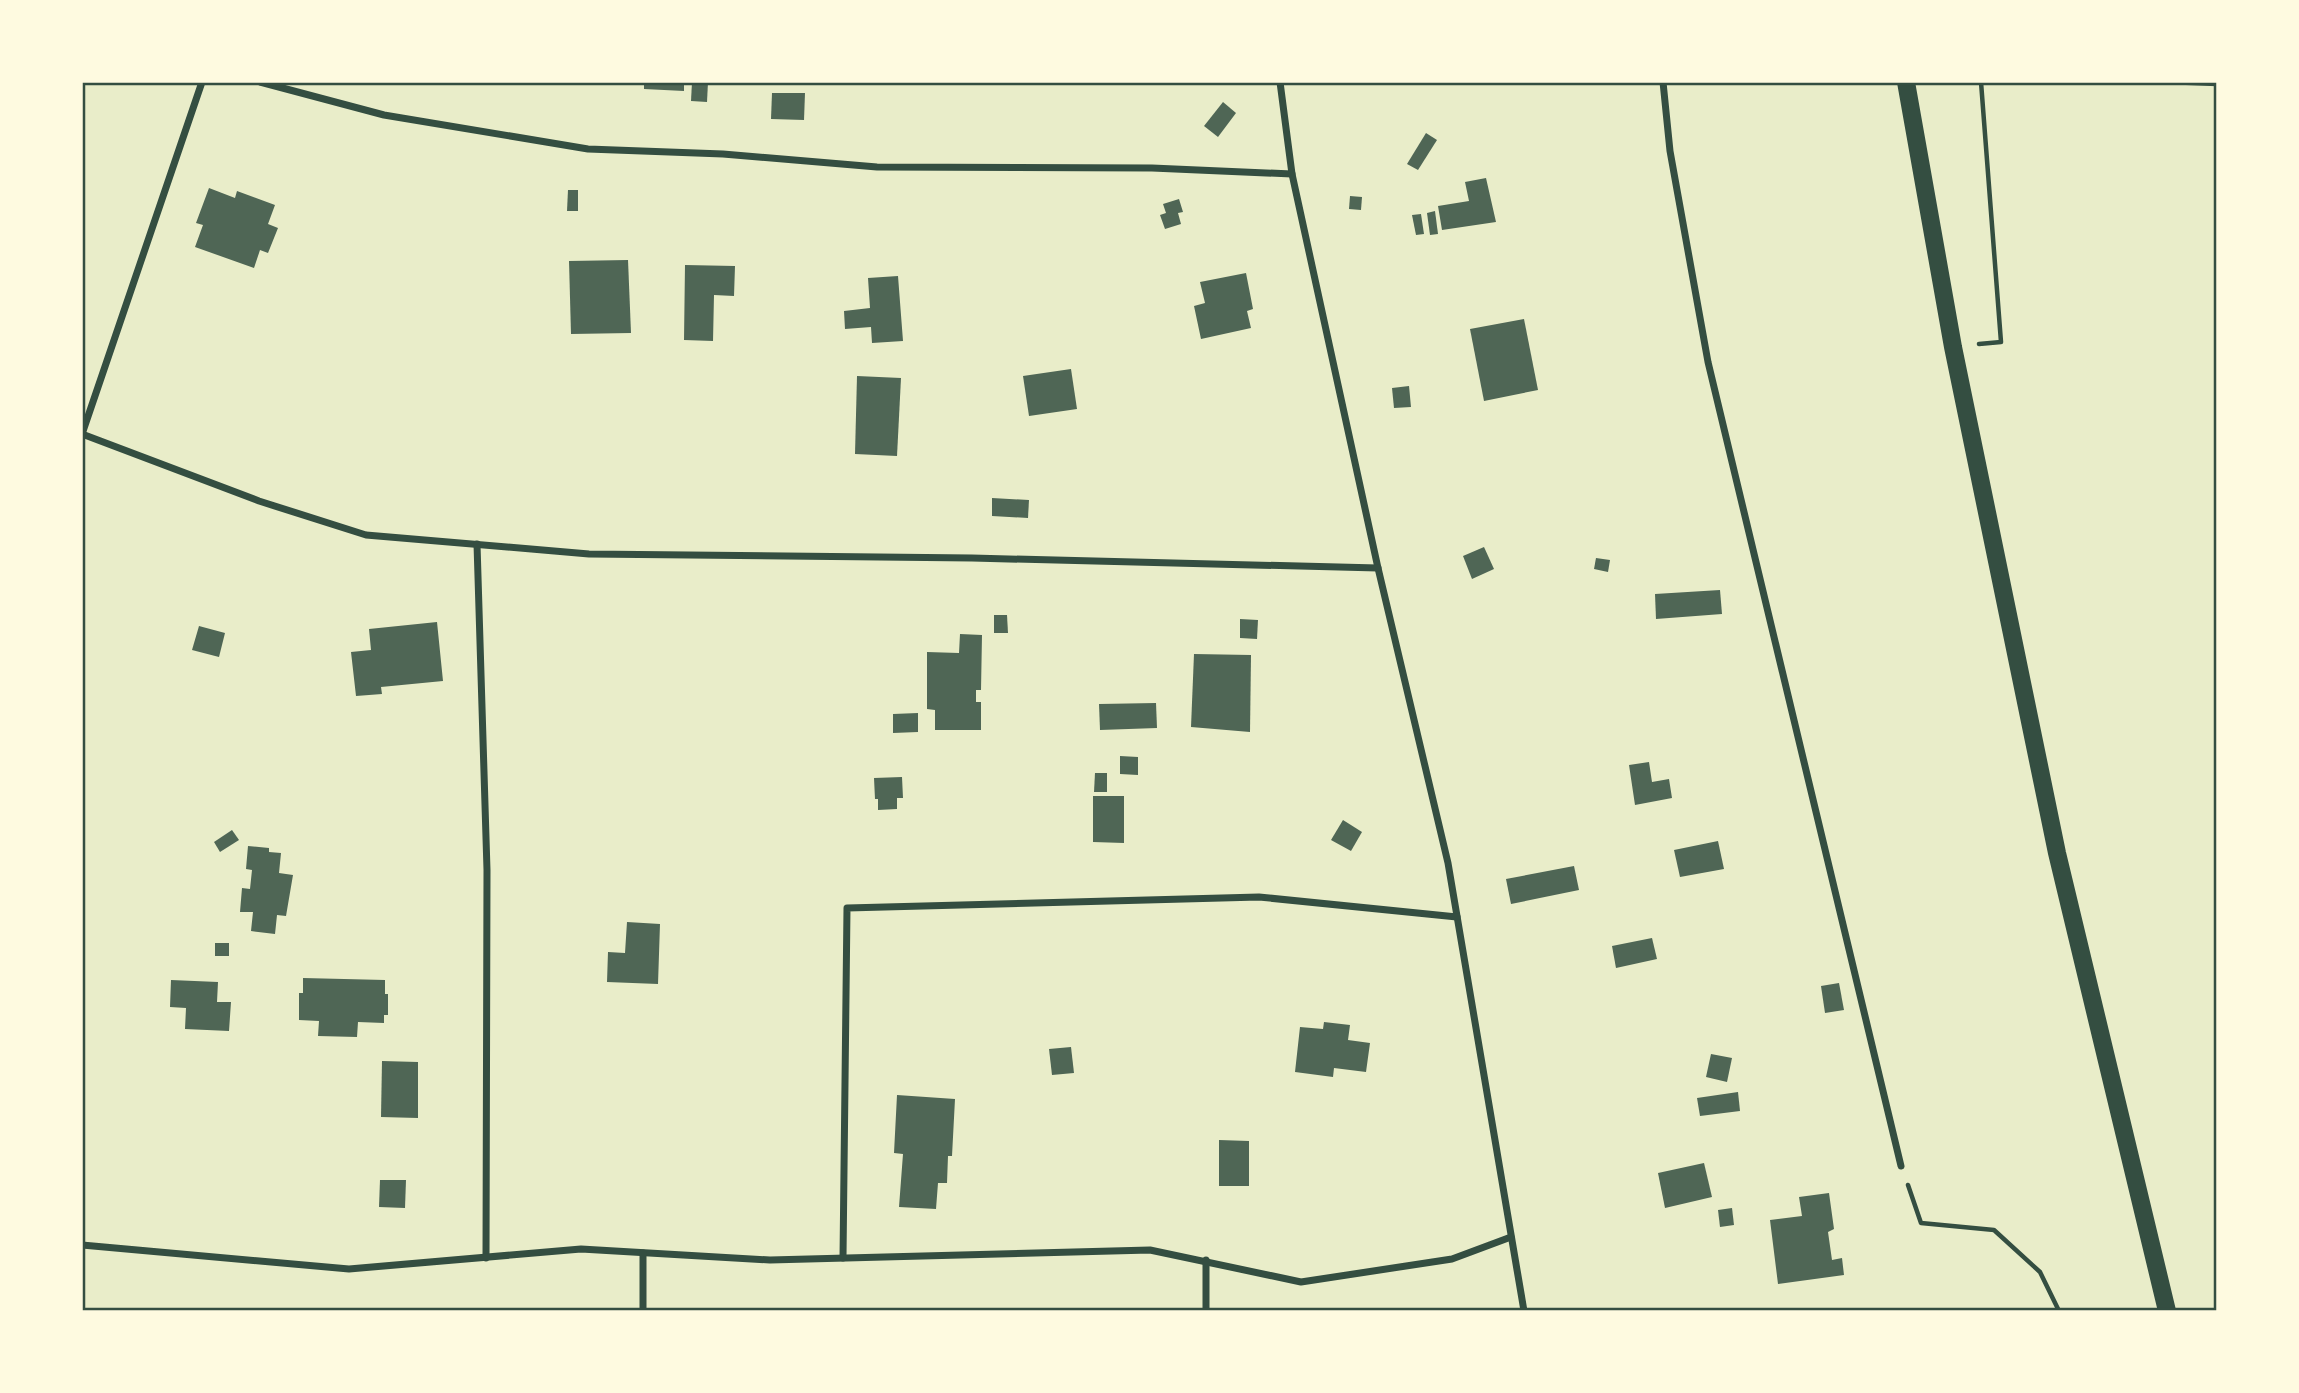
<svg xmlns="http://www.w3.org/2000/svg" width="2299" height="1393" viewBox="0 0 2299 1393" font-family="Mulish,sans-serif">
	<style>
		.building { fill: #4f6655 }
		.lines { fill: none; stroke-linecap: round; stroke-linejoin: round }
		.path { stroke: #344e41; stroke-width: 4.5 }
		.minor { stroke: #344e41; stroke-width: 7 }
		.primary { stroke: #344e41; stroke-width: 18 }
		.neatline { fill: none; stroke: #344e41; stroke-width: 2.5 }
	</style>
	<rect width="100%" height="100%" fill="#e9edc9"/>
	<g class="building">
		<path d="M 644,82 L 684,82 L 684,91 L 644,89 Z"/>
		<path d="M 692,82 L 708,82 L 707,102 L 691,101 Z"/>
		<path d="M 772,93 L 805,93 L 804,120 L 771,119 Z"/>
		<path d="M 1223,102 L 1236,113 L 1218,137 L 1204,126 Z"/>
		<path d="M 1426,133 L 1437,140 L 1418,170 L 1407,164 Z"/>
		<path d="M 1486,178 L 1496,222 L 1442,230 L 1438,206 L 1469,201 L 1465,182 Z"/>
		<path d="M 209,188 L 235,198 L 237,191 L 275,205 L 268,224 L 278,228 L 268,253 L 260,250 L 254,268 L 195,247 L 203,225 L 196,223 Z"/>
		<path d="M 568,190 L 578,190 L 578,211 L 567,211 Z"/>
		<path d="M 1350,196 L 1362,197 L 1361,210 L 1349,209 Z"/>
		<path d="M 1179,199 L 1183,212 L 1178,213 L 1181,224 L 1165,229 L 1160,215 L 1166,213 L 1163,204 Z"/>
		<path d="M 1435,211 L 1438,234 L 1430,235 L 1427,213 Z"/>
		<path d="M 1421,214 L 1424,234 L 1416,235 L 1412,215 Z"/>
		<path d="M 628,260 L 631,333 L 571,334 L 569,261 Z"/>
		<path d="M 685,265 L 735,266 L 734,296 L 714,295 L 713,341 L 684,340 Z"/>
		<path d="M 1246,273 L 1253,309 L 1247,311 L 1251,328 L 1201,339 L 1194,306 L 1205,303 L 1200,282 Z"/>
		<path d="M 898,276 L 903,341 L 872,343 L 871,327 L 845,329 L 844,311 L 870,308 L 868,278 Z"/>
		<path d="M 1524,319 L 1538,390 L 1484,401 L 1470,329 Z"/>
		<path d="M 1071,369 L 1077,409 L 1029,416 L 1023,376 Z"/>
		<path d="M 857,376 L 901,378 L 897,456 L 855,454 Z"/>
		<path d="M 1409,386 L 1411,407 L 1394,408 L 1392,388 Z"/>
		<path d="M 992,498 L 1029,500 L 1028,518 L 992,516 Z"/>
		<path d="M 1484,547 L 1494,569 L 1472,579 L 1463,556 Z"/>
		<path d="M 1596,558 L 1610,560 L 1608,572 L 1594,569 Z"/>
		<path d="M 1720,590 L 1722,614 L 1656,619 L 1655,594 Z"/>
		<path d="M 994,615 L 1007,615 L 1008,633 L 994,633 Z"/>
		<path d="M 1240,619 L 1258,620 L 1257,639 L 1240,638 Z"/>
		<path d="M 437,622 L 443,681 L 381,687 L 382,694 L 356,696 L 351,652 L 371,650 L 369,629 Z"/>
		<path d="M 199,626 L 225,633 L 219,657 L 192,650 Z"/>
		<path d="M 960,634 L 982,635 L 981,690 L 976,690 L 976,702 L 981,702 L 981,730 L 935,730 L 935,710 L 927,709 L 927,652 L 959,653 Z"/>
		<path d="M 1194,654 L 1251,655 L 1250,732 L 1191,727 Z"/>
		<path d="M 1156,703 L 1157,728 L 1100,730 L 1099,704 Z"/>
		<path d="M 918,713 L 918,732 L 893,733 L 893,714 Z"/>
		<path d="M 1120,756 L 1138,757 L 1138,775 L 1120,774 Z"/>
		<path d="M 1649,762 L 1652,782 L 1669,779 L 1672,798 L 1635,805 L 1629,765 Z"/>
		<path d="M 1095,773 L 1107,773 L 1107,792 L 1094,792 Z"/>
		<path d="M 902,777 L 903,798 L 897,798 L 897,809 L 878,810 L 878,799 L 875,799 L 874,778 Z"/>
		<path d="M 1093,796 L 1124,796 L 1124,843 L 1093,842 Z"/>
		<path d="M 1343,820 L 1362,832 L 1351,851 L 1331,840 Z"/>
		<path d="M 232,830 L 239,840 L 220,852 L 214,842 Z"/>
		<path d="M 1718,841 L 1724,869 L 1680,877 L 1674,850 Z"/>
		<path d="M 248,846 L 269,848 L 269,852 L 281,853 L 279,873 L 293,875 L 286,916 L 277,915 L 275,934 L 251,931 L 253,912 L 240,912 L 242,888 L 250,889 L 252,870 L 246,869 Z"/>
		<path d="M 1574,866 L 1579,890 L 1511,904 L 1506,879 Z"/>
		<path d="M 627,922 L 660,924 L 658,984 L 607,982 L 608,952 L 625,953 Z"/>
		<path d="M 1652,938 L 1657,959 L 1616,968 L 1612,946 Z"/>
		<rect x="215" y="943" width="14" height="13"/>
		<path d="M 303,978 L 385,980 L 385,994 L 388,994 L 388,1015 L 384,1015 L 384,1023 L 358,1022 L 357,1037 L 318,1036 L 319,1021 L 299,1020 L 299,993 L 303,993 Z"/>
		<path d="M 171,980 L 218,982 L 217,1002 L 231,1002 L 229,1031 L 185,1029 L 186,1008 L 170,1007 Z"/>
		<path d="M 1839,983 L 1844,1010 L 1825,1013 L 1821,986 Z"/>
		<path d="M 1324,1022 L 1350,1025 L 1348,1040 L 1370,1043 L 1366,1072 L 1334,1068 L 1333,1077 L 1295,1072 L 1300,1027 L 1323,1029 Z"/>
		<path d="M 1071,1047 L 1074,1073 L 1052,1075 L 1049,1049 Z"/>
		<path d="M 1711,1054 L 1732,1058 L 1727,1082 L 1706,1077 Z"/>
		<path d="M 382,1061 L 418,1062 L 418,1118 L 381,1117 Z"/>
		<path d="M 1738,1092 L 1740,1111 L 1700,1116 L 1697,1098 Z"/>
		<path d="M 897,1095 L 955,1099 L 952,1156 L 948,1156 L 947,1183 L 938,1183 L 936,1209 L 899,1207 L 903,1154 L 894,1153 Z"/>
		<path d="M 1219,1140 L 1249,1141 L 1249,1186 L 1219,1186 Z"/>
		<path d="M 1704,1163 L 1712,1197 L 1665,1208 L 1658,1173 Z"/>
		<path d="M 380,1180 L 406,1180 L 405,1208 L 379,1207 Z"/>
		<path d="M 1829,1193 L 1834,1229 L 1828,1232 L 1832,1260 L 1842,1258 L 1844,1275 L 1778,1284 L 1770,1220 L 1802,1216 L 1799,1197 Z"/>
		<path d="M 1732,1208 L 1734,1225 L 1720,1227 L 1718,1210 Z"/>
	</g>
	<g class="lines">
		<g class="path">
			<path d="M 2167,82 L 2217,84"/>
			<path d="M 1979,344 L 2001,342 L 1981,82"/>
			<path d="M 1908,1185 L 1921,1223 L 1994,1230 L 2040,1272 L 2059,1311"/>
		</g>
		<g class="minor">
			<path d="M 260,82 L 384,115 L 588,149 L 723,154 L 877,167 L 1152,168 L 1292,174"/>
			<path d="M 1280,82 L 1292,174 L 1378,568 L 1448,863 L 1524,1311"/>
			<path d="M 1663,82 L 1670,151 L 1708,362 L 1901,1166"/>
			<path d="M 82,434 L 259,501 L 366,535 L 589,554 L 972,558 L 1378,568"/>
			<path d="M 82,434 L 202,82"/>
			<path d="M 477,544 L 487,870 L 486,1258"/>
			<path d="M 82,1245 L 349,1269 L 581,1249 L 770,1260 L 1150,1250 L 1301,1282 L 1452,1259 L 1511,1237"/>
			<path d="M 843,1258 L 847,908 L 1259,897 L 1457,917"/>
			<path d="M 643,1311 L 643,1253"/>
			<path d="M 1206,1311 L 1206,1260"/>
		</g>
		<path class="primary" d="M 1906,82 L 1953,347 L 2057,853 L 2167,1311"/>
	</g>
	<rect width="2299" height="1393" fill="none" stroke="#fefae0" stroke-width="168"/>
	<rect x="84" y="84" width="2131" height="1225" class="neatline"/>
</svg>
